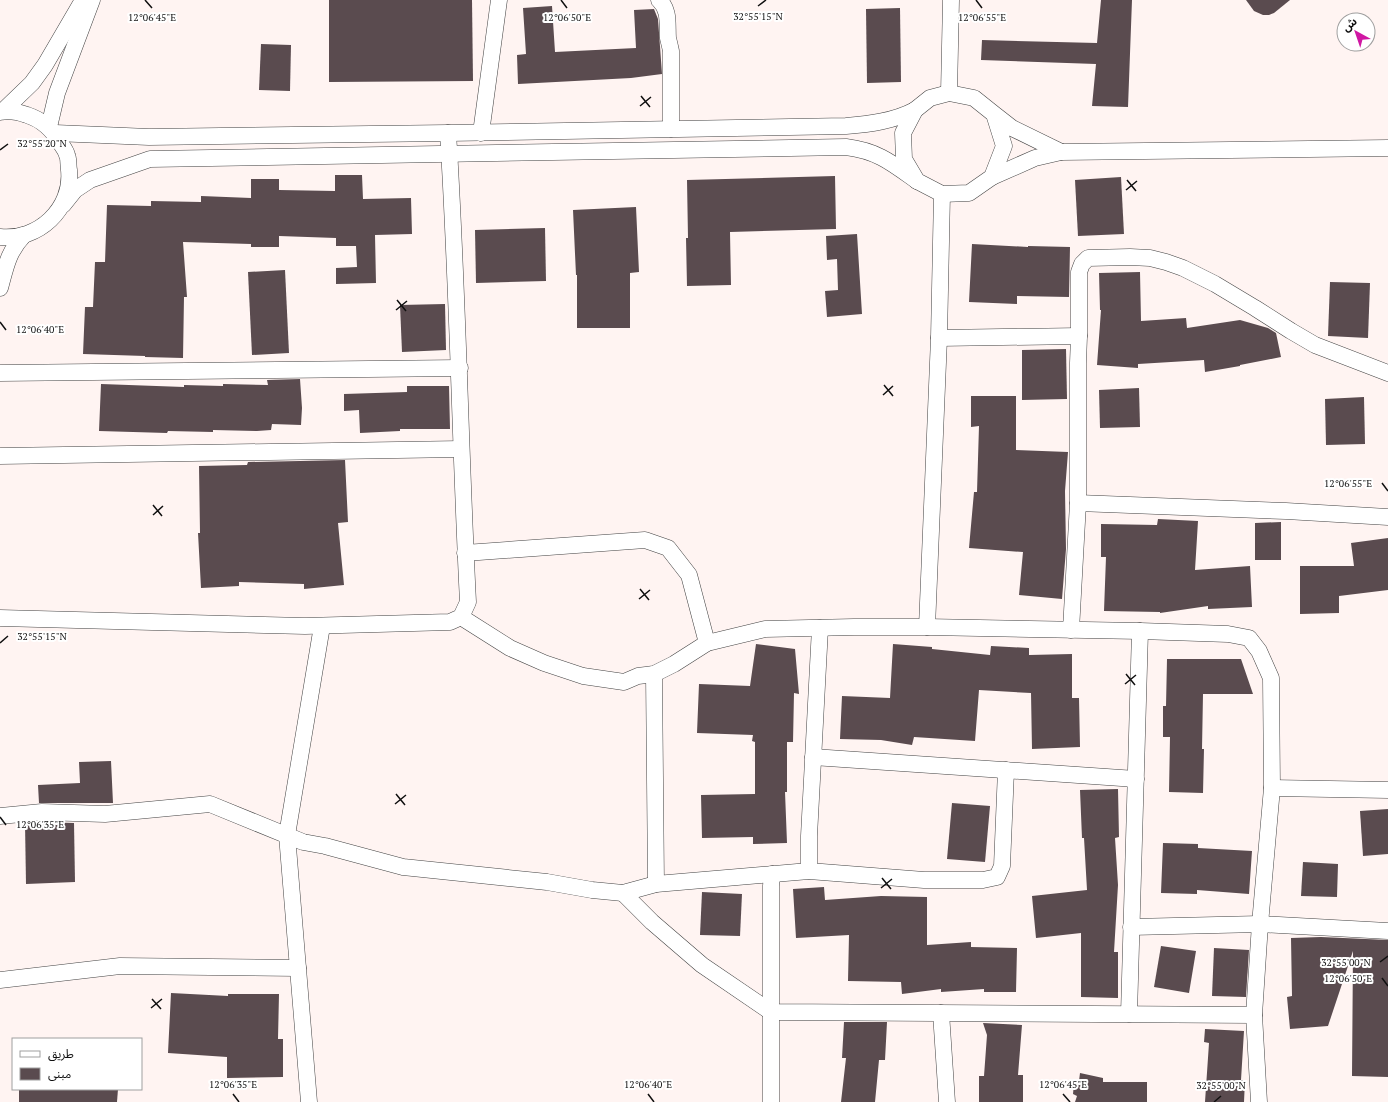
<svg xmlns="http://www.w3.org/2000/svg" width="1388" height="1102" viewBox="0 0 1388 1102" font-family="'PT Serif','Noto Sans Arabic',serif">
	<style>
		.building { fill: #5a4b4f }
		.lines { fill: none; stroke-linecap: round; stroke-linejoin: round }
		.minor-casing { stroke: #434343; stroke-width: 17 }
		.minor { stroke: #fff; stroke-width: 16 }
		.ticks { fill: none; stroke: #101010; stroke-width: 1.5 }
		.ticks-label { font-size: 10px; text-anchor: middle; fill: #101010; stroke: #fff; stroke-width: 4; stroke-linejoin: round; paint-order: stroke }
	</style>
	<rect width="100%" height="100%" fill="#fff4f2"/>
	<g class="building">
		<path d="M 329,0 L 472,0 L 473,81 L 329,82 Z"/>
		<path d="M 1101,0 L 1132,0 L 1128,107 L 1092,106 L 1096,64 L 981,60 L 982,40 L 1097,43 Z"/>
		<path d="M 1246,0 L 1290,0 L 1274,13 L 1269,15 L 1263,15 L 1254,11 Z"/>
		<path d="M 552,6 L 555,52 L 636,48 L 634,10 L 654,9 L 658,19 L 662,74 L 631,78 L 518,84 L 517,55 L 526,54 L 523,8 Z"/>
		<path d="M 900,8 L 901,82 L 867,83 L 866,9 Z"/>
		<path d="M 261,44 L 291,45 L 290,91 L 259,90 Z"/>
		<path d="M 335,175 L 362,175 L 363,199 L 411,198 L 412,234 L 375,235 L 376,283 L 336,284 L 336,268 L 357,267 L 356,246 L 336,246 L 336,238 L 279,236 L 279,247 L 251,247 L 251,244 L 183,242 L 187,297 L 184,297 L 183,358 L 145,357 L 145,356 L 83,354 L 85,307 L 93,307 L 95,262 L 105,262 L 107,205 L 151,206 L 151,201 L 201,202 L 201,196 L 251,198 L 251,179 L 279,179 L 279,190 L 335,191 Z"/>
		<path d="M 835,176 L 836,229 L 730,232 L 731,285 L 687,286 L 686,238 L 688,238 L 687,180 Z"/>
		<path d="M 1121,177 L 1124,234 L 1078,236 L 1075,180 Z"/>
		<path d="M 636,207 L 639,272 L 630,273 L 630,328 L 577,328 L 577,275 L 576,275 L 573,210 Z"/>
		<path d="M 545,228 L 546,281 L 476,283 L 475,230 Z"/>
		<path d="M 857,234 L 862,314 L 827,317 L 825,291 L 838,290 L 837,259 L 827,260 L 826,236 Z"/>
		<path d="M 972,244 L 1028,247 L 1028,246 L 1070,247 L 1069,297 L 1017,296 L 1017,304 L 969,302 Z"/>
		<path d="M 285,270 L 289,353 L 252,355 L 248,272 Z"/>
		<path d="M 1140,272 L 1141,321 L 1186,318 L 1187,328 L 1240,320 L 1268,328 L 1276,333 L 1281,357 L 1240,365 L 1240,366 L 1205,372 L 1204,360 L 1138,364 L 1138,368 L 1097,365 L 1101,310 L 1100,310 L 1099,273 Z"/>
		<path d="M 1330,282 L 1370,283 L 1368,338 L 1328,336 Z"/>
		<path d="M 445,304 L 446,350 L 402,352 L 400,305 Z"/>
		<path d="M 1066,349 L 1067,399 L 1022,400 L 1022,350 Z"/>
		<path d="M 300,379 L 302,408 L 301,425 L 272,424 L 271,430 L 257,431 L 213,430 L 213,432 L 168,431 L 167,433 L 99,431 L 101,384 L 184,387 L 184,385 L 223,386 L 223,384 L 268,385 L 267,380 Z"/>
		<path d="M 407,386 L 449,386 L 450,429 L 400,429 L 400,431 L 360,433 L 359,410 L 344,411 L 344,394 L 407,392 Z"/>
		<path d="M 1139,388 L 1140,427 L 1100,428 L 1099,390 Z"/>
		<path d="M 971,396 L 1016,396 L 1016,450 L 1068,452 L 1065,491 L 1066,549 L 1062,599 L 1019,595 L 1023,552 L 969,548 L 974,492 L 977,492 L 979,426 L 971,427 Z"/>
		<path d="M 1364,397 L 1365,444 L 1326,445 L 1325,399 Z"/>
		<path d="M 345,460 L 348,522 L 338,523 L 344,585 L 304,589 L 304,584 L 239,582 L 239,586 L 201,588 L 198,533 L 200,533 L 199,466 L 247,465 L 248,462 Z"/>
		<path d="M 1158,519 L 1198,521 L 1195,570 L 1250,566 L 1252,607 L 1208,609 L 1208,606 L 1160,613 L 1160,612 L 1104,611 L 1106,557 L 1101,557 L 1101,524 L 1157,525 Z"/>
		<path d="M 1281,522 L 1281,560 L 1255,560 L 1255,523 Z"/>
		<path d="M 1388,538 L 1388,590 L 1339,596 L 1339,613 L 1300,614 L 1300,566 L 1354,566 L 1351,543 Z"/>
		<path d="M 756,644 L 795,649 L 799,694 L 794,693 L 793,742 L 787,742 L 787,792 L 785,792 L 787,843 L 753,844 L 753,837 L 702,838 L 701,795 L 755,794 L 755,742 L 752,741 L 753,735 L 697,733 L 699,684 L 750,686 Z"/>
		<path d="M 893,644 L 932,647 L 932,649 L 990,655 L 991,646 L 1029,648 L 1029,655 L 1072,654 L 1072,698 L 1079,698 L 1080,747 L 1032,749 L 1031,693 L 979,690 L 975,741 L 914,737 L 912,745 L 881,740 L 840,739 L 842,696 L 890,698 Z"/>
		<path d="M 1167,659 L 1241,659 L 1253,694 L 1203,694 L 1202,749 L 1204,749 L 1203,793 L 1169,792 L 1170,737 L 1163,737 L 1163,706 L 1166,706 Z"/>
		<path d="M 111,761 L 113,803 L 39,803 L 38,785 L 80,783 L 79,762 Z"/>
		<path d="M 1118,789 L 1119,837 L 1115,838 L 1118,885 L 1114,952 L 1118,952 L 1118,998 L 1081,997 L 1081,933 L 1036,938 L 1032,896 L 1087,890 L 1084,838 L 1082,838 L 1080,790 Z"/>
		<path d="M 952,803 L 990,806 L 985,862 L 947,859 Z"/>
		<path d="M 1388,809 L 1388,854 L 1363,856 L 1360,811 Z"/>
		<path d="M 42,822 L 74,823 L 75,882 L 26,884 L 25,823 Z"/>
		<path d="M 1163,843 L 1198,844 L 1198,848 L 1252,851 L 1249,894 L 1197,890 L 1197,894 L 1161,893 Z"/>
		<path d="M 1303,862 L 1338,864 L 1337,897 L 1301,896 Z"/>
		<path d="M 824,887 L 825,900 L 881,896 L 927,897 L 927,945 L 971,942 L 971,947 L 1017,948 L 1016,992 L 984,992 L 984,989 L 941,992 L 941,989 L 902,994 L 901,982 L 848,981 L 849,935 L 796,938 L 793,889 Z"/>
		<path d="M 702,892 L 742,894 L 740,936 L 700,935 Z"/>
		<path d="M 1321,937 L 1388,940 L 1388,1077 L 1352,1076 L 1353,951 L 1328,1026 L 1290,1029 L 1287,997 L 1292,996 L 1291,938 Z"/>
		<path d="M 1161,946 L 1196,951 L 1189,993 L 1154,987 Z"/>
		<path d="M 1214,948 L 1249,950 L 1246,997 L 1212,996 Z"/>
		<path d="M 171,993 L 228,996 L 228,994 L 279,994 L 278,1039 L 283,1039 L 283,1077 L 227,1078 L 227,1057 L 168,1053 Z"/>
		<path d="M 844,1022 L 887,1022 L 885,1060 L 879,1060 L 875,1102 L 841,1102 L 846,1058 L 842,1058 Z"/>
		<path d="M 983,1023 L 1022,1025 L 1018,1075 L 1023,1075 L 1023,1102 L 979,1102 L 979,1076 L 984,1076 L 987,1035 Z"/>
		<path d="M 1205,1029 L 1244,1031 L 1241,1080 L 1245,1080 L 1244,1102 L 1205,1102 L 1209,1043 L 1204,1042 Z"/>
		<path d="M 1080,1073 L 1103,1078 L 1103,1082 L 1147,1082 L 1147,1102 L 1075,1102 L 1077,1096 L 1073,1094 L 1074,1083 L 1079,1081 Z"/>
		<path d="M 19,1089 L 118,1089 L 117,1102 L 19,1102 Z"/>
	</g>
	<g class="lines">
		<defs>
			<g id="minor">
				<path d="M 659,0 C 670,10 667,24 668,38 C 669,42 670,46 671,51 L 671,129"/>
				<path d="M 949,93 L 951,0"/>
				<path d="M 3,111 L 32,83 L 45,65 L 83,0"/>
				<path d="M 0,112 C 9,110 19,112 27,115 C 43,120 53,130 61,144 C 63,147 66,151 67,155 C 69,159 68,165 69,170 C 73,209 38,241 0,237"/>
				<path d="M 994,114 L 1004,146 L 992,177 L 969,193 L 942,194 L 917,181 L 904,159 L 903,133 L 915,110 L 930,98 L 949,93 L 974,98 L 994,114 L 1012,128 L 1061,152"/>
				<path d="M 49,127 L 57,93 L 92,0"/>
				<path d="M 55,133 L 149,137 L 448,133 L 846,126 C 870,124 894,121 915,110"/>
				<path d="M 481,133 L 499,0"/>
				<path d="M 992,177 L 1035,158 L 1061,152 L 1388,148"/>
				<path d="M 63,205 L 75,190 L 90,180 L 150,159 L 846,147 C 878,151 892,163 917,181"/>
				<path d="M 0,288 C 6,266 8,252 24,235"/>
				<path d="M 939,338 L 1079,336"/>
				<path d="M 0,373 L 460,368"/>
				<path d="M 0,456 L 461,449"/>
				<path d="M 1078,503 L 1286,511 L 1388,517"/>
				<path d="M 465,553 L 645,540 L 668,548 L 689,575 L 707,643"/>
				<path d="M 461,617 L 510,648 L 544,663 L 583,676 L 624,682 L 638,676 L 654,674 L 674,664 L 707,643 L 765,629 L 854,627 L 927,627 L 1140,631 L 1228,634 L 1249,638 L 1259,651 L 1271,678 L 1272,788 L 1260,924 L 1254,1015 L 1259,1102"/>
				<path d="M 0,618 L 305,626 L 450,622 L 461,617 L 468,602 C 460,446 458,290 448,133"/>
				<path d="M 927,627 L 939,338 L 942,194"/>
				<path d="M 1071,630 L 1078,503 L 1078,363 L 1079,336 L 1079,272 L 1082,264 L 1088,258 L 1130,257 L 1150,258 L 1166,262 L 1183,268 L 1215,284 L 1255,308 L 1291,331 L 1315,345 L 1388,373"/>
				<path d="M 654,674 L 656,884"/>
				<path d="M 813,757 L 1136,779"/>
				<path d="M 1272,788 L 1388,790"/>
				<path d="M 0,816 L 42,812 L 105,814 L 210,804 L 303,842 L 325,846 L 403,867 L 547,882 L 592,890 L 623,893 L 656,884 L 809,871 L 924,880 L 983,880 L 997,877 L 1002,866 L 1006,770"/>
				<path d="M 809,871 L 809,836 L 820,628"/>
				<path d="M 623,893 L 652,922 L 702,965 L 771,1012 L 1254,1015"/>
				<path d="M 1131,927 L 1260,924 L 1388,931"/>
				<path d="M 0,980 L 120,966 L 298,968"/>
				<path d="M 941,1013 L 947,1102"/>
				<path d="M 1129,1014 L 1140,631"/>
				<path d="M 309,1102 L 287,835 L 322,626"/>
				<path d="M 771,1102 L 771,886 L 772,874"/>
			</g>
		</defs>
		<use href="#minor" class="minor-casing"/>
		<use href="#minor" class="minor"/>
	</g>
	<path class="ticks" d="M 145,0 L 152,8M 561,0 L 567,8M 976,0 L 982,8M 758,6 L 766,0M 641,96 L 650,107M 640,106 L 651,97M 0,150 L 8,144M 1127,180 L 1136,191M 1126,190 L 1137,181M 397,300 L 406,311M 396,310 L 407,301M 0,322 L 6,330M 884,385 L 893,396M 883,395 L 893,386M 1382,483 L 1388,491M 153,505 L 162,516M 153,515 L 163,506M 640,589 L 649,600M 639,599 L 650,590M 0,643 L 8,636M 1126,674 L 1135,685M 1125,684 L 1136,675M 396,794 L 405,805M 395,804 L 406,795M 0,817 L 6,825M 882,878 L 891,889M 881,888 L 892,879M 1380,962 L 1388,956M 1382,978 L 1388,986M 152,999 L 161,1009M 151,1008 L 162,999M 233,1094 L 239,1102M 648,1094 L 654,1102M 1063,1094 L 1070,1102M 1214,1102 L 1221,1096"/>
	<g class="ticks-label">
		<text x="758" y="20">32°55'15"N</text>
		<text x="152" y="21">12°06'45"E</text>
		<text x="567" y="21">12°06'50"E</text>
		<text x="982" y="21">12°06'55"E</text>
		<text x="42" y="147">32°55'20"N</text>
		<text x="40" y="333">12°06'40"E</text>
		<text x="1348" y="487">12°06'55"E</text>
		<text x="42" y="640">32°55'15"N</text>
		<text x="40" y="828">12°06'35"E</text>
		<text x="1346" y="966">32°55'00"N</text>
		<text x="1348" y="982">12°06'50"E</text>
		<text x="233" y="1088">12°06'35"E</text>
		<text x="648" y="1088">12°06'40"E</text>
		<text x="1063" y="1088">12°06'45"E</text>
		<text x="1221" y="1089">32°55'00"N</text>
	</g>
	<rect x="12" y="1038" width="130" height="52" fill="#ffffff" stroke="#9f9f9f"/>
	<rect x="20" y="1051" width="20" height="6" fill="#ffffff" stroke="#9f9f9f"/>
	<text x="48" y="1058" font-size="12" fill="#101010">طريق</text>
	<rect x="20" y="1068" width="20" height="12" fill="#5a4b4f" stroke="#9f9f9f"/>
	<text x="48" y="1078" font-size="12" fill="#101010">مبنى</text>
	<g transform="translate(1356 32) rotate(320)"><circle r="19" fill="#ffffff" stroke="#9f9f9f"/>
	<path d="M0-3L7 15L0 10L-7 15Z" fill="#d017a3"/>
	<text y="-6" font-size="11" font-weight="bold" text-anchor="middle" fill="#101010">ش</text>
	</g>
</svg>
